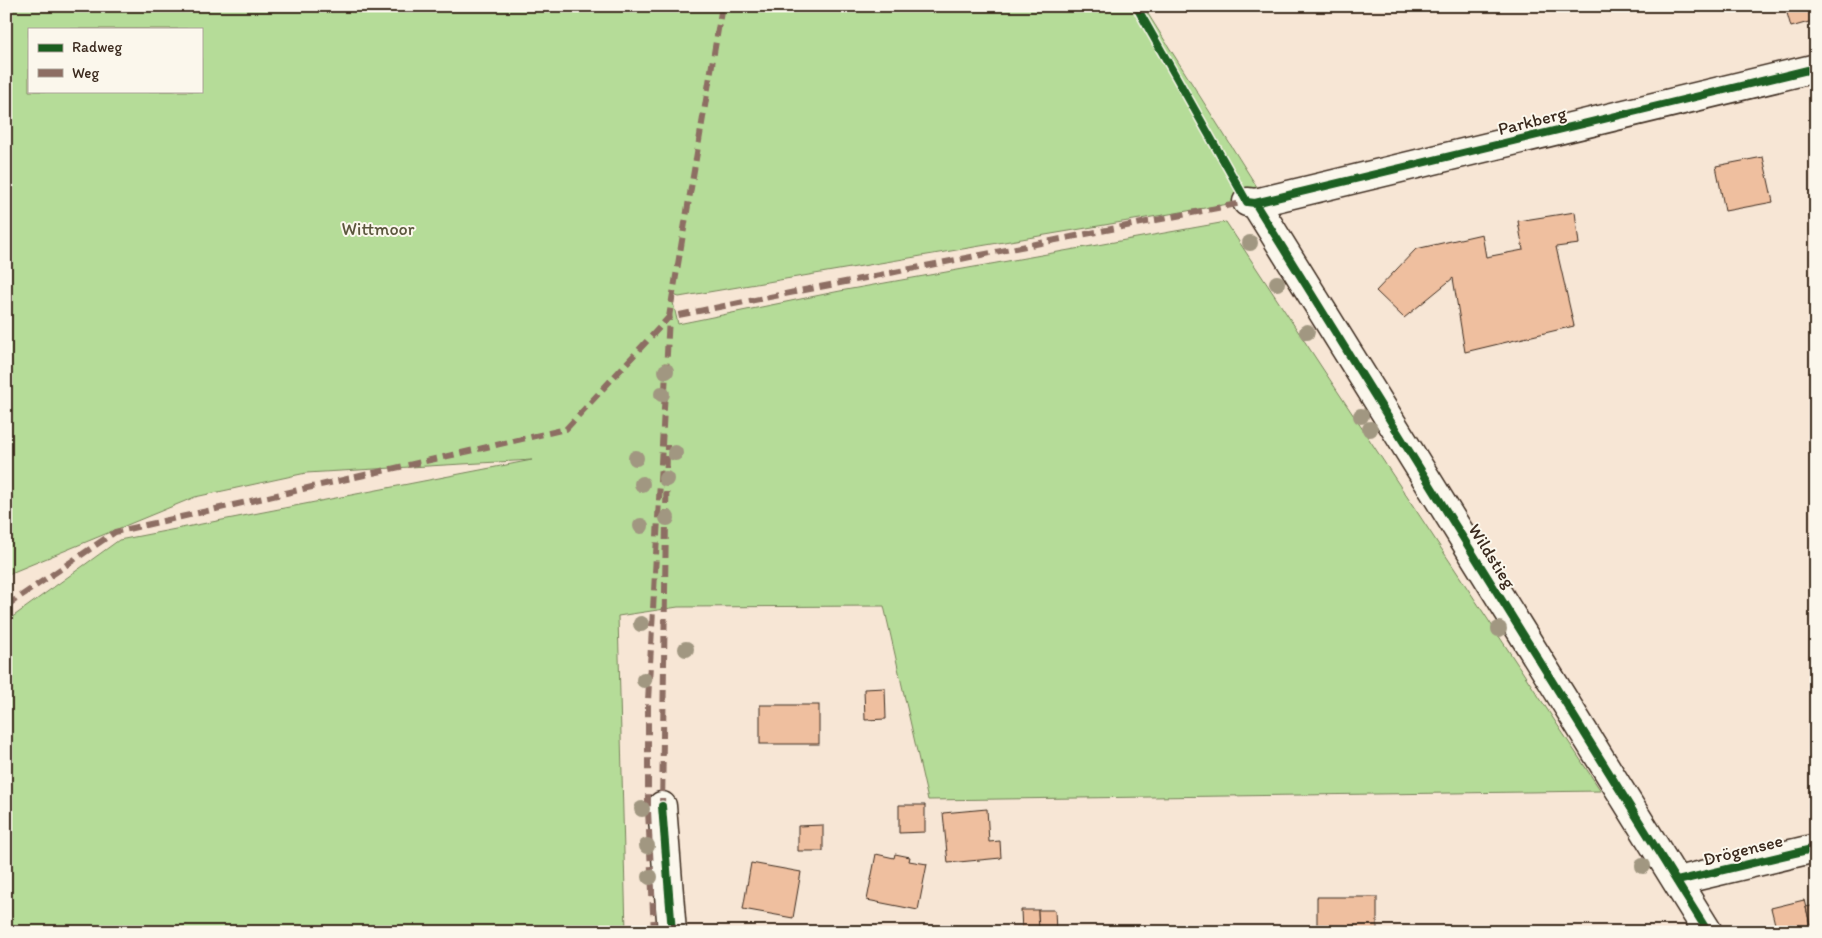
<svg xmlns="http://www.w3.org/2000/svg" width="1822" height="938" viewBox="0 0 1822 938" font-family="Itim,sans-serif">
	<style>
		.green { fill: #b5dc98; stroke: #78835b; fill-rule: evenodd }
		.building { fill: #efbf9f; stroke: #3b2a1e }
		.lines { fill: none; stroke-linecap: round; stroke-linejoin: round }
		.minor-casing { stroke: #3b2a1e; stroke-width: 31 }
		.minor { stroke: #fbf7ec; stroke-width: 28 }
		.quiet { stroke: #8d6e63; stroke-width: 6; stroke-dasharray: 12 6; stroke-linecap: butt }
		.cycleway-casing { stroke: #fbf7ec; stroke-width: 11 }
		.cycleway { stroke: #1b5e20; stroke-width: 8 }
		.tree { fill: #a19781 }
		.labels { text-anchor: middle; dominant-baseline: central; stroke-width: 4; stroke-linejoin: round; paint-order: stroke }
		.street-label { font-size: 18px; fill: #3b2a1e; stroke: #fbf7ec }
		.park-label { font-size: 18px; fill: #5a563c; stroke: #fbf7ec }
	</style>
	<rect width="100%" height="100%" fill="#f7e6d5"/>
	<filter id="ink" filterUnits="userSpaceOnUse"><feTurbulence type="fractalNoise" baseFrequency=".02" numOctaves="2"/><feDisplacementMap in="SourceGraphic" scale="10" xChannelSelector="R" yChannelSelector="G"/><feConvolveMatrix kernelMatrix="1 2 1 2 8 2 1 2 1" color-interpolation-filters="sRGB"/></filter>
	<g filter="url(#ink)">
		<path class="green" d="M 6,6 L 1143,6 L 1264,198 L 679,297 L 671,294 L 678,324 L 840,291 L 1226,222 L 1601,791 L 928,800 L 884,606 L 678,607 L 618,616 L 626,932 L 6,932 L 6,627 L 11,618 L 119,540 L 532,460 L 306,473 L 195,497 L 6,575 ZM 29,29 L 201,29 L 201,91 L 29,91 Z"/>
		<g class="building">
			<path d="M 1715,6 L 1734,6 L 1716,10 Z"/>
			<path d="M 1785,6 L 1816,6 L 1816,20 L 1791,27 Z"/>
			<path d="M 1763,157 L 1773,202 L 1725,211 L 1716,166 Z"/>
			<path d="M 1575,212 L 1579,244 L 1556,247 L 1574,326 L 1465,352 L 1453,278 L 1404,318 L 1376,291 L 1416,249 L 1482,234 L 1486,257 L 1523,250 L 1518,221 Z"/>
			<path d="M 885,688 L 886,719 L 865,720 L 864,689 Z"/>
			<rect x="760" y="705" width="59" height="39"/>
			<path d="M 899,805 L 925,805 L 925,832 L 899,833 Z"/>
			<path d="M 987,809 L 989,842 L 1000,841 L 1001,858 L 948,863 L 943,813 Z"/>
			<path d="M 823,825 L 823,851 L 798,851 L 798,826 Z"/>
			<path d="M 876,854 L 894,858 L 895,854 L 910,857 L 909,861 L 927,864 L 918,910 L 867,900 Z"/>
			<path d="M 751,863 L 801,872 L 793,918 L 743,909 Z"/>
			<rect x="1317" y="897" width="60" height="35"/>
			<path d="M 1804,900 L 1812,932 L 1777,932 L 1771,908 Z"/>
			<path d="M 1816,905 L 1816,932 L 1812,932 L 1806,907 Z"/>
			<path d="M 1021,910 L 1038,910 L 1039,932 L 1022,932 Z"/>
			<path d="M 1038,910 L 1055,910 L 1056,932 L 1039,932 Z"/>
			<rect x="1246" y="929" width="36" height="3"/>
		</g>
		<g class="lines">
			<defs>
				<g id="minor">
					<path d="M 1247,202 L 1255,203 L 1708,932"/>
					<path d="M 1255,203 L 1816,68"/>
					<path d="M 662,806 L 672,932"/>
					<path d="M 1677,881 L 1816,848"/>
				</g>
			</defs>
			<use href="#minor" class="minor-casing"/>
			<use href="#minor" class="minor"/>
			<g class="quiet">
				<path d="M 6,606 L 115,532 L 566,429 L 669,317 L 1247,202 L 1245,198"/>
				<path d="M 662,810 L 667,445"/>
				<path d="M 654,932 L 648,810 L 648,701 L 669,317 L 722,6"/>
			</g>
			<defs>
				<g id="cycleway">
					<path d="M 1136,6 L 1247,202 L 1255,203 L 1708,932"/>
					<path d="M 1255,203 L 1816,68"/>
					<path d="M 662,806 L 672,932"/>
					<path d="M 1677,881 L 1816,848"/>
				</g>
			</defs>
			<use href="#cycleway" class="cycleway-casing"/>
			<use href="#cycleway" class="cycleway"/>
		</g>
		<g class="tree">
			<circle cx="1250" cy="243" r="8"/>
			<circle cx="1277" cy="283" r="8"/>
			<circle cx="1307" cy="332" r="8"/>
			<circle cx="666" cy="371" r="8"/>
			<circle cx="662" cy="394" r="8"/>
			<circle cx="1361" cy="416" r="8"/>
			<circle cx="1370" cy="429" r="8"/>
			<circle cx="675" cy="453" r="8"/>
			<circle cx="636" cy="458" r="8"/>
			<circle cx="666" cy="479" r="8"/>
			<circle cx="642" cy="484" r="8"/>
			<circle cx="667" cy="518" r="8"/>
			<circle cx="641" cy="526" r="8"/>
			<circle cx="641" cy="624" r="8"/>
			<circle cx="1499" cy="629" r="8"/>
			<circle cx="686" cy="649" r="8"/>
			<circle cx="644" cy="680" r="8"/>
			<circle cx="642" cy="809" r="8"/>
			<circle cx="647" cy="846" r="8"/>
			<circle cx="1643" cy="866" r="8"/>
			<circle cx="650" cy="877" r="8"/>
		</g>
	</g>
	<g class="labels">
		<g class="street-label">
			<text transform="translate(1532 121) rotate(-14)">Parkberg</text>
			<text transform="translate(1492 556) rotate(58)">Wildstieg</text>
			<text transform="translate(1743 850) rotate(-14)">Drögensee</text>
		</g>
		<g class="park-label">
			<text x="378" y="229">Wittmoor</text>
		</g>
	</g>
	<rect width="1822" height="938" fill="none" stroke="#fbf7ec" stroke-width="25"/>
	<rect x="12" y="12" width="1797" height="913" fill="none" stroke="#3b2a1e" stroke-width="2" filter="url(#ink)"/>
	<rect x="28" y="28" width="175" height="65" fill="#fbf7ec" stroke="#aea59a"/>
	<rect x="38" y="44" width="25" height="8" fill="#1b5e20" stroke="#aea59a"/>
	<text x="72" y="52" font-size="15" fill="#3b2a1e">Radweg</text>
	<rect x="38" y="69" width="25" height="8" fill="#8d6e63" stroke="#aea59a"/>
	<text x="72" y="78" font-size="15" fill="#3b2a1e">Weg</text>
</svg>
